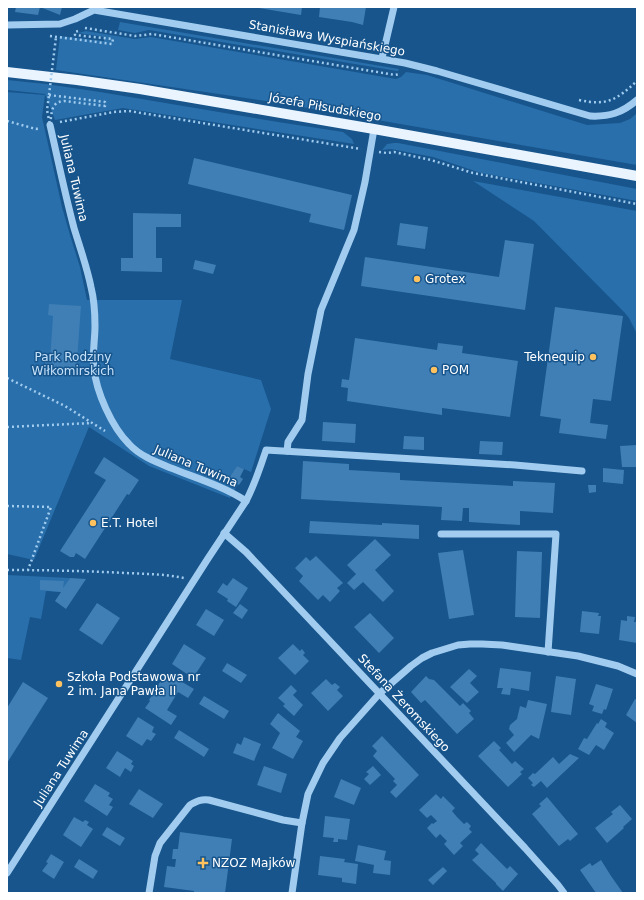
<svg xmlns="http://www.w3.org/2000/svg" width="644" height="900" viewBox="0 0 644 900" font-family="'DejaVu Sans',sans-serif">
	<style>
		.green { fill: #296fab }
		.building { fill: #3f7fb5 }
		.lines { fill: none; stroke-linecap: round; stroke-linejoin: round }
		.path { stroke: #a1ccef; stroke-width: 2.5; stroke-dasharray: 2 3; stroke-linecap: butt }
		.minor { stroke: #a1ccef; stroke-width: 7 }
		.major { stroke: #e9f4ff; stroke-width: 10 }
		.path-bridge { stroke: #a1ccef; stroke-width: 2.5; stroke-dasharray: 2 3; stroke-linecap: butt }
		.poi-dot { fill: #ffc25f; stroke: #17558c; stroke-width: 1.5 }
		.labels { text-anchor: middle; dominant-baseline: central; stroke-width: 3; stroke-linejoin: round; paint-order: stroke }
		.street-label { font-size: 12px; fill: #fff; stroke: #17558c }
		.poi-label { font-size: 12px; fill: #fff; stroke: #17558c; text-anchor: start }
		.park-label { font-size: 12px; fill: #c7e3fb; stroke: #17558c }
	</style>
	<rect width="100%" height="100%" fill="#17558c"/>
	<g class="green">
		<path d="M 120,22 L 399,69 L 398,71 L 397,71 L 149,30 L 135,33 L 118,30 Z"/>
		<path d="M 86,31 L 135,39 L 151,37 L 396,79 L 401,77 L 406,72 L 427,75 L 587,125 L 620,123 L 630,119 L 637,113 L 637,165 L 279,103 L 56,70 L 60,36 L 104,41 L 104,37 L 78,33 Z"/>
		<path d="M 7,80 L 46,84 L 100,92 L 278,122 L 343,132 L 352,139 L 354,144 L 123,108 L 55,120 L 45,94 L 7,90 Z"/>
		<path d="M 7,92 L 45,95 L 42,117 L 62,207 L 70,235 L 80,267 L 87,300 L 182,300 L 170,359 L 261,380 L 271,409 L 251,472 L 237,466 L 229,478 L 238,484 L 230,498 L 149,466 L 89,427 L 34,560 L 7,554 Z"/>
		<path d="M 394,143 L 398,143 L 637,189 L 637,201 L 481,173 L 433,157 L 391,149 L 382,150 L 387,144 Z"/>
		<path d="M 473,181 L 637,211 L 637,334 L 629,318 L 625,313 L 534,221 Z"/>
		<path d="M 7,575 L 70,578 L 61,592 L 46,591 L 41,619 L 30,617 L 21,660 L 7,658 Z"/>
	</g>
	<g class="building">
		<path d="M 16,7 L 62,7 L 60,15 L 40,7 L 38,15 L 15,12 Z"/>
		<path d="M 259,7 L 302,7 L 301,15 L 259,8 Z"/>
		<path d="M 320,7 L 366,7 L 363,25 L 352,22 L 319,17 Z"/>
		<path d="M 194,158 L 352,195 L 344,230 L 309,222 L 311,214 L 188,184 Z"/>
		<path d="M 133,213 L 181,214 L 181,227 L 156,227 L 156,258 L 162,258 L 162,272 L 121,271 L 121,258 L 133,258 Z"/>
		<path d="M 400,223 L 428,227 L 425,249 L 397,245 Z"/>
		<path d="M 505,240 L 534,244 L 525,310 L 361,286 L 365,257 L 499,277 Z"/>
		<path d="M 195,260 L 216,265 L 213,274 L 193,269 Z"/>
		<path d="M 49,304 L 81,306 L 76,374 L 44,372 L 45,361 L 50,361 L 53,316 L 48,315 Z"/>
		<path d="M 555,307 L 623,316 L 611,401 L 593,399 L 590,423 L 608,425 L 606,439 L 559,433 L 561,419 L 540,416 Z"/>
		<path d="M 355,338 L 437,350 L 438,343 L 463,346 L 462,353 L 518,361 L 510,417 L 442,408 L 442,415 L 347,401 L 348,388 L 341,387 L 342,379 L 349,380 Z"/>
		<path d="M 323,422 L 356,424 L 355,443 L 322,441 Z"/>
		<path d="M 404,436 L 424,437 L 424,450 L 403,449 Z"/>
		<path d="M 480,441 L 503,442 L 502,455 L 479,454 Z"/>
		<path d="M 637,445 L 637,467 L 622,467 L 620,446 Z"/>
		<path d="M 104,457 L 139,480 L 129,495 L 127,494 L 85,559 L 76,553 L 74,557 L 70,557 L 60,551 L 106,480 L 94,473 Z"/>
		<path d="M 303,461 L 349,464 L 349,470 L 400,473 L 400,480 L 513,486 L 513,481 L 555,483 L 553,513 L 520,511 L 520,525 L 469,522 L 469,508 L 463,508 L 462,521 L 441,520 L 442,507 L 301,499 Z"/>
		<path d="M 237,466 L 244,469 L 240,477 L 243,479 L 239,485 L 229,478 Z"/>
		<path d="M 603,468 L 624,470 L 623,484 L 603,482 Z"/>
		<path d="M 588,485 L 596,485 L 596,492 L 589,493 Z"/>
		<path d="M 310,521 L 382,525 L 382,523 L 419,525 L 419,539 L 309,533 Z"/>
		<path d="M 375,539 L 391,555 L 375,570 L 394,591 L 383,602 L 363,582 L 354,590 L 347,583 L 356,574 L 347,565 Z"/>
		<path d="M 463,550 L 474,615 L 449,619 L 438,553 Z"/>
		<path d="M 517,551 L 542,552 L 540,618 L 515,617 Z"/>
		<path d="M 316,556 L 343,583 L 337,588 L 340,591 L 330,602 L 323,595 L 318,600 L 299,581 L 303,576 L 295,568 L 306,557 L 310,561 Z"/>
		<path d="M 70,578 L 86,579 L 66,609 L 55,601 L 61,592 L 40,590 L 40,580 L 64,581 L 63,588 Z"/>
		<path d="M 233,578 L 248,588 L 236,607 L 227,601 L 228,599 L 217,592 L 223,583 L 227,586 Z"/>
		<path d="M 97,603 L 120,618 L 102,645 L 79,630 Z"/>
		<path d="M 240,604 L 248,610 L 242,619 L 233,613 Z"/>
		<path d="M 206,609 L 224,620 L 214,636 L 196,625 Z"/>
		<path d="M 582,611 L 599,613 L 598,616 L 601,616 L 599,634 L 580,632 Z"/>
		<path d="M 370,613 L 394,638 L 379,653 L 354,627 Z"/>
		<path d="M 627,616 L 635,617 L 634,622 L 637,622 L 637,643 L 619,640 L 621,620 L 627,621 Z"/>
		<path d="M 184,644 L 206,658 L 193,678 L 172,664 Z"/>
		<path d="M 293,644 L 300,651 L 302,649 L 305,653 L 303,655 L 309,661 L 295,675 L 278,658 Z"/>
		<path d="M 227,663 L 247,675 L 241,683 L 222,671 Z"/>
		<path d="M 500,668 L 531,672 L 529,691 L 511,688 L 510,695 L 501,694 L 503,688 L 497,688 Z"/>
		<path d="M 469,669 L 477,676 L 470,683 L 479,692 L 467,703 L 450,687 Z"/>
		<path d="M 167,673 L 194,689 L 188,698 L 178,692 L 167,710 L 177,716 L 171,725 L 145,708 L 150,701 L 149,700 L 160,682 L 162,683 Z"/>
		<path d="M 426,676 L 429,679 L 434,680 L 460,706 L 463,703 L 471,711 L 469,713 L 474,719 L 457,734 L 425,700 L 421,703 L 411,692 Z"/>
		<path d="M 556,676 L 576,679 L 571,715 L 551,712 Z"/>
		<path d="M 326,679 L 332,685 L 335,683 L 340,687 L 337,690 L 343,696 L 328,711 L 311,693 Z"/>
		<path d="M 23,682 L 48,698 L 7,763 L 7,708 Z"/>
		<path d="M 596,684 L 613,689 L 606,710 L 604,709 L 602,714 L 592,711 L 594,706 L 589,704 Z"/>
		<path d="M 291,685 L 297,691 L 293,695 L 303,705 L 294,716 L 283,706 L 285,704 L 278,698 Z"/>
		<path d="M 204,696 L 229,711 L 224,719 L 199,704 Z"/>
		<path d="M 635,699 L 637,700 L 637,723 L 626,715 Z"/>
		<path d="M 528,700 L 547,704 L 539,739 L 531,735 L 514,752 L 506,743 L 514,735 L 509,729 L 510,725 L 517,719 L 520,706 L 526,708 Z"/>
		<path d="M 278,713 L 300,731 L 296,737 L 303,741 L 293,759 L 272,748 L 280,733 L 270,724 Z"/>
		<path d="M 138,717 L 154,727 L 152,732 L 156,734 L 151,741 L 147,739 L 142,746 L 126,736 Z"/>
		<path d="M 601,719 L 607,723 L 605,727 L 614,733 L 604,750 L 596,745 L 589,755 L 578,749 L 584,738 L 587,739 L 597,723 L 598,724 Z"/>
		<path d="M 179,730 L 209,749 L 204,757 L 174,738 Z"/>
		<path d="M 382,736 L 419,775 L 396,798 L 390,792 L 397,785 L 393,781 L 395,779 L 373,756 L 377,751 L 372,746 Z"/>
		<path d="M 244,737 L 261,744 L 254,761 L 233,753 L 237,743 L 241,745 Z"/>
		<path d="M 494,741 L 501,748 L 499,750 L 512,764 L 515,761 L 524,769 L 520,772 L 522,774 L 508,787 L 478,756 Z"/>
		<path d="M 117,751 L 133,761 L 131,764 L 134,766 L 131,772 L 125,768 L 120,777 L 106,768 Z"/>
		<path d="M 570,754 L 579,758 L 547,788 L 541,781 L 534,787 L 531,785 L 533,783 L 528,778 L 533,773 L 535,774 L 553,757 L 559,764 Z"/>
		<path d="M 264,766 L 287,774 L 281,793 L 257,785 Z"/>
		<path d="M 373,766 L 381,775 L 370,785 L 364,779 L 369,774 L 366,772 Z"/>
		<path d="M 341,779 L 361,788 L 354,805 L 334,797 Z"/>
		<path d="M 95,784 L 110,793 L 108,796 L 113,799 L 109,805 L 113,807 L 107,816 L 84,801 Z"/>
		<path d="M 139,789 L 163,804 L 153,818 L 129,804 Z"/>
		<path d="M 436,794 L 441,799 L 443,796 L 455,808 L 452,811 L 457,817 L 464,824 L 467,822 L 471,826 L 469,829 L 472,832 L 460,843 L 463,846 L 454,855 L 444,844 L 447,841 L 440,834 L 436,838 L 427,828 L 432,823 L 433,824 L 437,821 L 431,815 L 427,818 L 419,810 Z"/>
		<path d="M 547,797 L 578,834 L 570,841 L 568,839 L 559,846 L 532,814 L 541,806 L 539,804 Z"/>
		<path d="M 620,805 L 632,819 L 623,827 L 624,828 L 607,843 L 595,828 L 613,814 L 611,812 Z"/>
		<path d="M 325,816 L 350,819 L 347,840 L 338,839 L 338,842 L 333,842 L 334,838 L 323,837 Z"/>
		<path d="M 74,817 L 83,822 L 85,820 L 89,822 L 87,825 L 93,829 L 81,847 L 63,835 Z"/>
		<path d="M 107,827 L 125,838 L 120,846 L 102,835 Z"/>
		<path d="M 180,832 L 232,839 L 225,893 L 194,893 L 194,891 L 164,887 L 167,866 L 175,867 L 176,859 L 172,859 L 173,849 L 178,849 Z"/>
		<path d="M 481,843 L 507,869 L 510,866 L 518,874 L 503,891 L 496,884 L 496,883 L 472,860 L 479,854 L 475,850 Z"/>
		<path d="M 358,845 L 386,851 L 384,860 L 391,861 L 390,875 L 373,873 L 374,865 L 355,861 Z"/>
		<path d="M 51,854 L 64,862 L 54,879 L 42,871 L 48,863 L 46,862 Z"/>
		<path d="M 320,856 L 345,859 L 344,862 L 358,864 L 356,884 L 342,882 L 342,878 L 318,875 Z"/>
		<path d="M 79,859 L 98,871 L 93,879 L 74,867 Z"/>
		<path d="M 601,860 L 611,876 L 623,893 L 596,893 L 580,870 L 590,863 L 592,866 Z"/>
		<path d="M 443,867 L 447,871 L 433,885 L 428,880 Z"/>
	</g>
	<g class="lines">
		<g class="path">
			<path d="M 85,28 L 135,36 L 152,34 L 395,75 L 400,74"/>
			<path d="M 50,36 L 112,44 L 113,39 L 75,35 L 75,32 L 78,31"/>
			<path d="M 49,95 L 105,102 L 105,106 L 64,101 C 50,102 52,114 50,125 L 47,110 Z"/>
			<path d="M 579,100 C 608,106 616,100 637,81"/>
			<path d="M 7,121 L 36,129 L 40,128"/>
			<path d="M 60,122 L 114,112 L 129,111 L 361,149"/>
			<path d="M 379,152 L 387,153 L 394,152 L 431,160 L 473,173 L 637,204"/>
			<path d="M 7,378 L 65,406 L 105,431"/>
			<path d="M 7,427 L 92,423"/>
			<path d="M 7,506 L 51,507 L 28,570"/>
			<path d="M 7,570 C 47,570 86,571 126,573 C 146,574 165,574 184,578"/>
		</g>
		<g class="minor">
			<path d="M 7,25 L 60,24 L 75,19 L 94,10 L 405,63 L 437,71 L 590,116 C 609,117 622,113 637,100"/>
			<path d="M 382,58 L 394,7"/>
			<path d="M 287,451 L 288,442 L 302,420 L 308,374 L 321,310 L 354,230 L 365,182 L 374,129"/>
			<path d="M 246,501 C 255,484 260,468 266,450 L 515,465 L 582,471"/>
			<path d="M 224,533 L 246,552 L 525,848 L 558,885 L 564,893"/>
			<path d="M 441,534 L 556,534 L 548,652"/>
			<path d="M 7,873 L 207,560 L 246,501 C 223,486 196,478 171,468 C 156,462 140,456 129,444 C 112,427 96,392 94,368 C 92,354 95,340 95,326 C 95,313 94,299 91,287 C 87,267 80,248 74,228 C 65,194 58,160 50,125"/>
			<path d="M 149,893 L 155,856 L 160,843 L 190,805 C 197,801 201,799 209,800 L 283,820 L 302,823"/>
			<path d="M 292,893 L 302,823 L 308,794 L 323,763 L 340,738 L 380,693 L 411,666 L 422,658 L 432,653 L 458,645 L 470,644 L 482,644 L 502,645 L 578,656 L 618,666 L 637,674"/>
		</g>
		<path class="major" d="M 7,72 L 77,80 L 140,89 L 374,129 L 637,176"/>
		<path class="path-bridge" d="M 49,95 L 56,37"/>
	</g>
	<g class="poi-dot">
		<circle cx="417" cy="279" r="4"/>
		<circle cx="593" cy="357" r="4"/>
		<circle cx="434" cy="370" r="4"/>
		<circle cx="93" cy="523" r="4"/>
		<circle cx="59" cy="684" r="4"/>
		<path d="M201 857h4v4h4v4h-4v4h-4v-4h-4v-4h4z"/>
	</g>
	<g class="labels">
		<g class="street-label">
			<text transform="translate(327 38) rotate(10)">Stanisława Wyspiańskiego</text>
			<text transform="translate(325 107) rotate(10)">Józefa Piłsudskiego</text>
			<text transform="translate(74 178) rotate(77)">Juliana Tuwima</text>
			<text transform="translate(196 466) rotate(23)">Juliana Tuwima</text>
			<text transform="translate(404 703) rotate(47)">Stefana Żeromskiego</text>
			<text transform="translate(61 768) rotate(-57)">Juliana Tuwima</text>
		</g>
		<g class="poi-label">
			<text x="425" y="279">Grotex</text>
			<text x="585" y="357" text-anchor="end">Teknequip</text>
			<text x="442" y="370">POM</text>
			<text x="101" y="523">E.T. Hotel</text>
			<text x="67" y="677">Szkoła Podstawowa nr<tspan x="67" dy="14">2 im. Jana Pawła II</tspan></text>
			<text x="212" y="863">NZOZ Majków</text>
		</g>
		<g class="park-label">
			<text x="73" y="357">Park Rodziny<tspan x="73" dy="14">Wiłkomirskich</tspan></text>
		</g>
	</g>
	<rect width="644" height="900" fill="none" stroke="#ffffff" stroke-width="16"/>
</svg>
